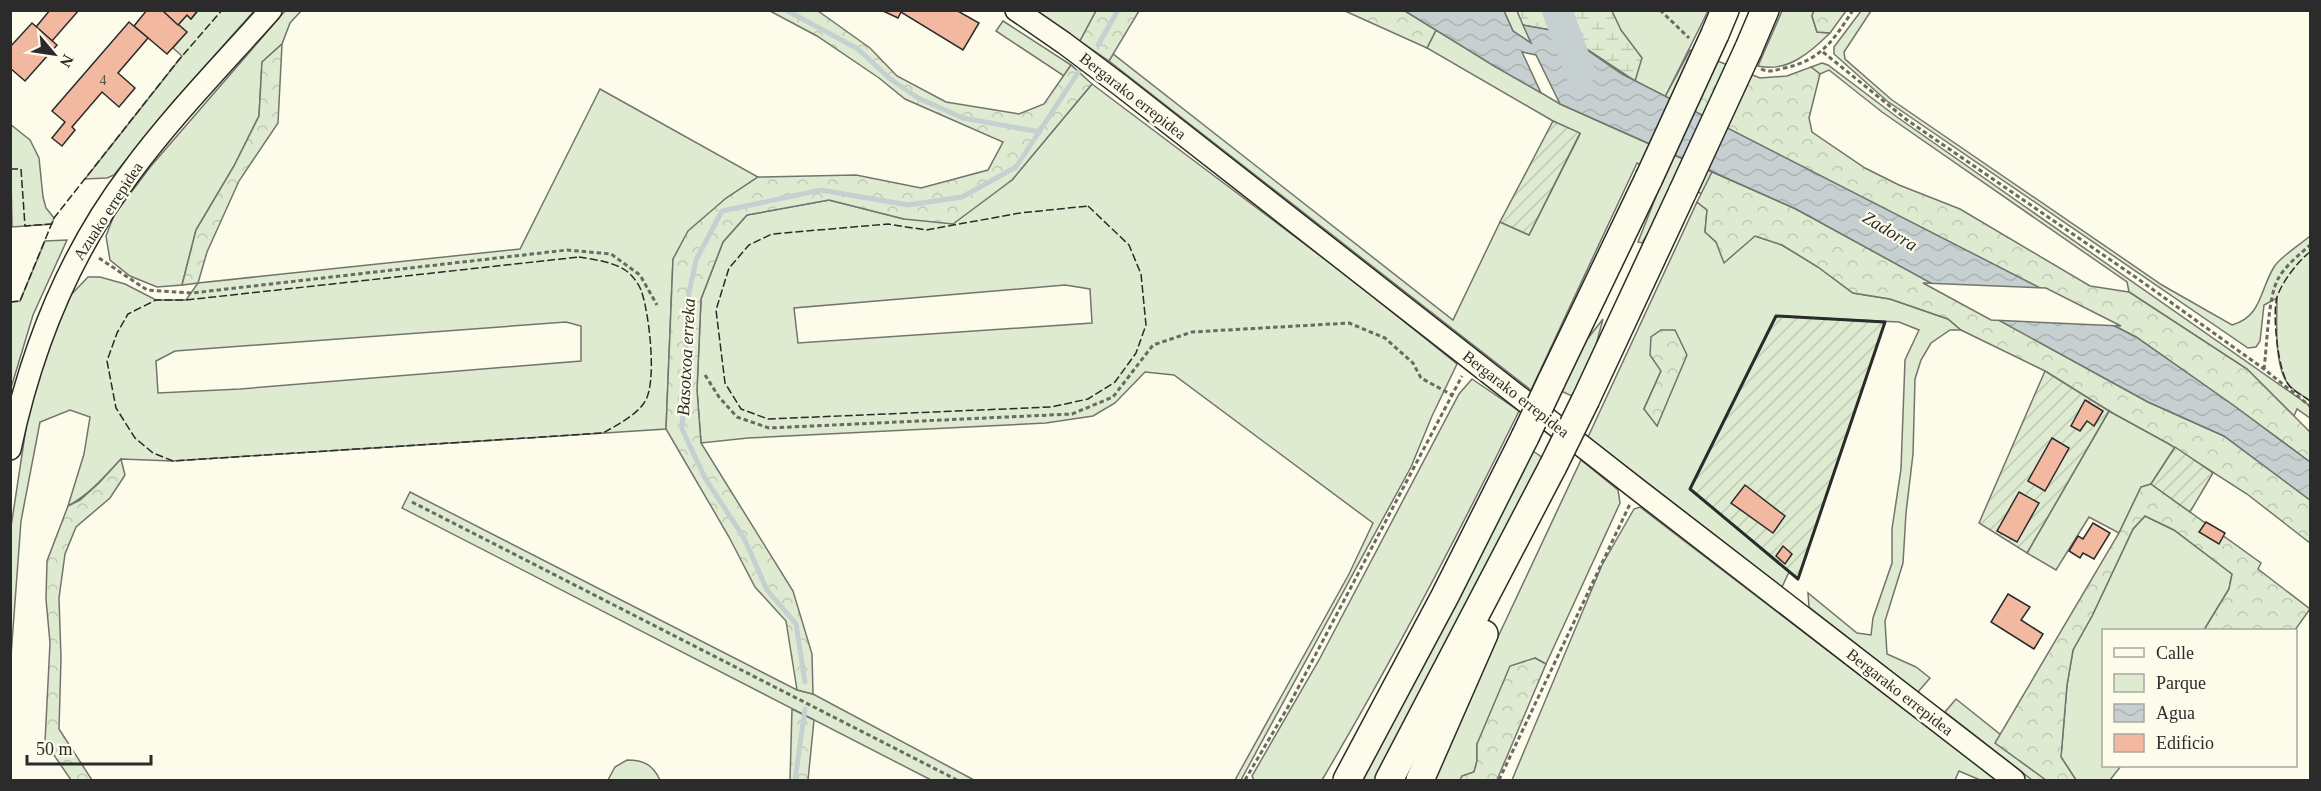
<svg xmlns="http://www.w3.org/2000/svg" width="2321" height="791" viewBox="0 0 2321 791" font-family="Georgia,serif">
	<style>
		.green { fill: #deebd1; stroke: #74746e; stroke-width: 1.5; fill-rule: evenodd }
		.forest { fill: url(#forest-crowns); stroke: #74746e; stroke-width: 1.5 }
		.wetland { fill: url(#wetland-marsh); stroke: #74746e; stroke-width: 1.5 }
		.garden { fill: url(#garden-furrows); stroke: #74746e; stroke-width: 1.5 }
		.water { fill: url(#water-waves); stroke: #74746e; stroke-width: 1.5 }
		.pier { fill: #fdfbea; stroke: #74746e; stroke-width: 1.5 }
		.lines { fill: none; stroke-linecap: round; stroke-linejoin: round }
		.stream { stroke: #c7d0d0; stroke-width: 5 }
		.river { stroke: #c7d0d0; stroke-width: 30 }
		.building { fill: #f2b8a0; stroke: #2b2b2b; stroke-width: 1.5 }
		.secondary-casing { stroke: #2b2b2b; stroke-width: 24 }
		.highway-casing { stroke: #2b2b2b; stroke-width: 30 }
		.path { stroke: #6a6964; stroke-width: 3; stroke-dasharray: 4.5 3; stroke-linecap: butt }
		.secondary { stroke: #fdfbea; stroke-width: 21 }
		.highway { stroke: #fdfbea; stroke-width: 27 }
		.highway-bridge-casing { stroke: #2b2b2b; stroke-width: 30; stroke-linecap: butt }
		.highway-bridge { stroke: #fdfbea; stroke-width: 27 }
		.fence { stroke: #2b2b2b; stroke-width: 1.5; stroke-dasharray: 8 3; stroke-linecap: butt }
		.wall { stroke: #2b2b2b; stroke-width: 3 }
		.labels { text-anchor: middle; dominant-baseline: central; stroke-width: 4.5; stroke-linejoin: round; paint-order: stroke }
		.number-label { font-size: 14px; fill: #5d4e48 }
		.street-label { font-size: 16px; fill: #2b2b2b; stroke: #fdfbea }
		.water-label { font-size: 18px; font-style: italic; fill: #2b2b2b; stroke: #fdfbea }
	</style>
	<defs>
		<pattern id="forest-crowns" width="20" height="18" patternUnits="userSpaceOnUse" patternTransform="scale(1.5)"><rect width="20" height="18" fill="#deebd1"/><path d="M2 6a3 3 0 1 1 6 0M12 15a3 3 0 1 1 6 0" fill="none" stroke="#bfcab4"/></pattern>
		<pattern id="wetland-marsh" width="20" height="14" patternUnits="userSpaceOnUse" patternTransform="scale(1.5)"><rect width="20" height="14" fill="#deebd1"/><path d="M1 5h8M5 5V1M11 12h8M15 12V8" fill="none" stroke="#bfcab4"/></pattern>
		<pattern id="garden-furrows" width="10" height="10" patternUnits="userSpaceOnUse" patternTransform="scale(1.5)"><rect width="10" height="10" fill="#deebd1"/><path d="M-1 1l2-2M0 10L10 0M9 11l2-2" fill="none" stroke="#bfcab4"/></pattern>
		<pattern id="water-waves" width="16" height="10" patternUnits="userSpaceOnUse" patternTransform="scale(1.5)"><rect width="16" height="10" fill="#c7d0d0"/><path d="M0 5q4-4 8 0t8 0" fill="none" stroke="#abb3b3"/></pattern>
	</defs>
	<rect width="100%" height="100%" fill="#fdfbea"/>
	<g class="green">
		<path d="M 198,11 L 254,11 L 174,101 L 114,175 L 107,178 L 85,179 L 182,56 L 173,48 L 186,32 L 178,25 L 187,15 L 191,19 Z"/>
		<path d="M 285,11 L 301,11 L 290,23 L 282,44 L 262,62 L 259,116 L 234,166 L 196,230 L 182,285 L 157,287 L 130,276 L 110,260 L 106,236 L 114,215 L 151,166 Z"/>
		<path d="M 1032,11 L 1096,11 L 1080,41 Z"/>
		<path d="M 1504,11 L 1708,11 L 1665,97 L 1524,26 L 1532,44 L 1513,31 Z"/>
		<path d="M 1782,11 L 1814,11 L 1812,16 L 1817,32 L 1830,33 C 1811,52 1787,73 1758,66 Z"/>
		<path d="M 1861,11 L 1871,11 L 1844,52 L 1845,59 L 1892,100 L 2162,285 L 2232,325 C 2262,317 2260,289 2274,267 C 2280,257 2301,244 2310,236 L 2310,401 C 2304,396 2296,392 2291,387 C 2273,371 2277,320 2277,298 L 2264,305 L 2260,341 L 2256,347 L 2248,348 L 1887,101 L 1834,54 L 1834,47 Z"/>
		<path d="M 1003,21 L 1071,65 L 1064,76 L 996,31 Z"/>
		<path d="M 1436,30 L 1560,104 L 1712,172 L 1702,194 L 1675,181 L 1660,215 L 1642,243 L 1638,242 L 1664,176 L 1637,163 L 1531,390 L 1109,61 L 1113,54 L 1453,320 L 1500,222 L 1529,235 L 1580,134 L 1553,121 L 1427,48 Z"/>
		<path d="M 1822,63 L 1828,65 L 1897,117 L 2310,406 L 2310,418 L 2297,409 L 2294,416 L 2247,369 L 2129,292 L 2127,282 L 1882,112 L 1829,70 L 1820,74 L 1811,67 Z"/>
		<path d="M 1092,84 L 1350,278 L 1457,364 L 1432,416 L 1411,467 L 1241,780 L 1235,780 L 1349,574 L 1373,523 L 1174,375 L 1145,372 L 1115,403 L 1093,416 L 1046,423 L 748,438 L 701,443 L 697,390 L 701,299 L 723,242 L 747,215 L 829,200 L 904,219 L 1012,180 ZM 1065,285 L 1090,289 L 1092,323 L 798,343 L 794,308 Z"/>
		<path d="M 600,89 L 758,177 L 725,199 L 673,259 L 666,429 L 173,461 L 121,459 C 105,476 90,494 68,506 L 84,454 L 90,417 L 70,410 L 40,422 L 21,521 L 11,656 L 11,527 L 28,415 L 47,351 L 68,298 L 88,277 L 100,277 L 125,284 L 156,300 L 186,300 L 198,283 L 520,249 ZM 566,322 L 581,326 L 581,361 L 240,389 L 158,393 L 156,361 L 175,351 Z"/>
		<path d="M 10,124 L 30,140 L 39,158 L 43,197 L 46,208 L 54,218 L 52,224 L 12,227 Z"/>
		<path d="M 1697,202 L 1707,210 L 1705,232 L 1716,242 L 1755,236 L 1782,245 L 1818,267 L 1853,293 L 1890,299 L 1948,319 L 1961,330 L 1950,330 L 1931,343 L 1921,360 L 1915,379 L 1913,454 L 1906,513 L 1903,563 L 1885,621 L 1887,654 L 1916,667 L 1930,678 L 1918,692 L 1809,607 L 1808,593 L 1857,633 L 1871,635 L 1873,618 L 1892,563 L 1892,529 L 1901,469 L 1905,360 L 1919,330 L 1899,322 L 1776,316 L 1690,489 L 1789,572 L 1782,587 L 1588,437 ZM 1661,371 L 1657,425 L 1644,409 Z"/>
		<path d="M 67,240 L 33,315 L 11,388 L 11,302 L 20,301 L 45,241 Z"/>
		<path d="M 1603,319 L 1596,345 L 1574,397 L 1561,391 L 1585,342 Z"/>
		<path d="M 1472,379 L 1519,411 C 1457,537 1393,660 1322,780 L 1254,780 L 1252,776 L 1319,660 L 1459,394 Z"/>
		<path d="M 2109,411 L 2175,447 L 2151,484 L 2141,487 L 2119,533 L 2089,517 L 2056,570 L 2027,553 Z"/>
		<path d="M 1533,451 L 1543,458 L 1377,780 L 1361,780 Z"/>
		<path d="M 1581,460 L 1618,490 L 1620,503 L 1546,664 L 1535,658 L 1477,744 L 1477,761 L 1474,772 L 1462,776 L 1460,780 L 1433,780 L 1489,656 Z"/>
		<path d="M 410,492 L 797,690 L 813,694 L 974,780 L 931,780 L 402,508 Z"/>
		<path d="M 1640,507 L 1997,780 L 1980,780 L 1959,771 L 1955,780 L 1512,780 L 1602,565 L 1634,509 Z"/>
		<path d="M 2145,516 L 2174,530 L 2232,574 L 2229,589 L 2204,630 L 2104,630 L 2104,766 L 2121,766 L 2110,780 L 2076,780 L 2061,757 L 2067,685 L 2073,650 L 2092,616 L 2133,529 Z"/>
		<path d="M 1956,699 L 2001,735 L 1996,743 L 2046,780 L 2032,780 L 1945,712 Z"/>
		<path d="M 627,760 C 644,760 653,765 660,780 L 608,780 L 615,767 Z"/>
	</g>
	<g class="forest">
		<path d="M 1814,10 L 1846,10 L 1846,11 L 1830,33 L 1817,32 L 1812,16 Z"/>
		<path d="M 770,11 L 818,11 L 870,48 L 897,76 L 946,102 L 1019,114 L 1044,104 L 1071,65 L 1092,84 L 1012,180 L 953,224 L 904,219 L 829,200 L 747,215 L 723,242 L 701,299 L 697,390 L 701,443 L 793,591 L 812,654 L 813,694 L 797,690 L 786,621 L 755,587 L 729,537 L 666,429 L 673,259 L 688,231 L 725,199 L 758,177 L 856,175 L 921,188 L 988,170 L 1003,142 L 905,99 L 879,78 L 817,36 Z"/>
		<path d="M 1096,11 L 1139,11 L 1109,61 L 1080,41 Z"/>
		<path d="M 1345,11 L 1405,11 L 1436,30 L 1427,48 Z"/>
		<path d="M 282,44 L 278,123 L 239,181 L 207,252 L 198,283 L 182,285 L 196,230 L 234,166 L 259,116 L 262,62 Z"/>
		<path d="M 1690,50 L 1760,78 L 1787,76 L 1811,67 L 1820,74 L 1809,118 L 1812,132 L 1865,168 L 1899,185 L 1960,209 L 2090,286 L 2129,292 L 2247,369 L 2310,432 L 2310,462 L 2233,405 L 2136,337 L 1665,97 Z"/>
		<path d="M 1712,172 L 1796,209 L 2148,402 L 2224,436 L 2310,500 L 2310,543 L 2247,494 L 2169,444 L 2109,411 L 2045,371 L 1961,330 L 1948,319 L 1890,299 L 1853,293 L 1818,267 L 1782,245 L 1755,236 L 1724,263 L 1716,242 L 1705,232 L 1707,210 L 1697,202 Z"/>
		<path d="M 1661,330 L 1675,330 L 1687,355 L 1657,426 L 1644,409 L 1661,371 L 1650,355 L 1651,337 Z"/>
		<path d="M 121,459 L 125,475 L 110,498 L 76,527 L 65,554 L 59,598 L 61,658 L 59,729 L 92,780 L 71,780 L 45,742 L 50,643 L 46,599 L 47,561 L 68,506 L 80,500 L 99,483 Z"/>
		<path d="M 2151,484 L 2261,563 L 2258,569 L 2310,609 L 2295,630 L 2204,630 L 2229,589 L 2232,574 L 2174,530 L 2145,516 L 2133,529 L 2092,616 L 2073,650 L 2067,685 L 2061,757 L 2076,780 L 2046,780 L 1995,743 L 2119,533 L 2141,487 Z"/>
		<path d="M 1535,658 L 1546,664 L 1497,780 L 1460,780 L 1462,776 L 1474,772 L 1477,761 L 1477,744 L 1510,666 Z"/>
		<path d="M 792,709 L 814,720 L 808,780 L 790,780 Z"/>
	</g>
	<path class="wetland" d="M 1517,11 L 1612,11 L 1621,30 L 1642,58 L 1635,81 L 1561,32 L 1523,25 Z"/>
	<g class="garden">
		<path d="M 1553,121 L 1580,133 L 1529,235 L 1500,222 Z"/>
		<path d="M 1776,316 L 1885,322 L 1798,579 L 1690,489 Z"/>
		<path d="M 2045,371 L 2109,411 L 2027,553 L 1979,523 Z"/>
		<path d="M 2175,447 L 2213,473 L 2190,512 L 2151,484 Z"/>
	</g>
	<path class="water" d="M 1405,11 L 1504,11 L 1513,31 L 1531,43 L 1523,25 L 1561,32 L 1622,74 L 2136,337 L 2233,405 L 2310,462 L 2310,500 L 2224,436 L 2148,402 L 1796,209 L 1560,104 L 1536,55 L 1522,52 L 1541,93 L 1494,66 Z"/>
	<path class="pier" d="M 1923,283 L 2046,288 L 2121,326 L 1991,320 Z"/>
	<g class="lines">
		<g class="stream">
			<path d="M 786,10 L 858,49 L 889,78 L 918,98 L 963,118 L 1040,132"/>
			<path d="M 1098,45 L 1118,10"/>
			<path d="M 805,682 L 796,624 L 767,590 L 744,538 L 705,478 L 682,429 L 686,363 L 686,307 L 696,260 L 722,211 L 821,190 L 908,205 L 962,197 L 1016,167 L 1079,71"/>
			<path d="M 795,780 L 805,709"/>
		</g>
		<path class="river" d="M 1557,10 L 1580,72"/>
	</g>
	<g class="building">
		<path d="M 50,10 L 79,10 L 52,41 L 36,27 Z"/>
		<path d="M 147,10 L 162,10 L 187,32 L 167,54 L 134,26 Z"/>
		<path d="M 162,10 L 198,10 L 191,19 L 187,15 L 178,25 Z"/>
		<path d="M 881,10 L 956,10 L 979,23 L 963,50 L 901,12 L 898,18 Z"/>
		<path d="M 129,22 L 148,38 L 118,73 L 135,88 L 119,107 L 102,92 L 72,127 L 75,130 L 62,146 L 52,138 L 65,122 L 52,111 Z"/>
		<path d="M 32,23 L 57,45 L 25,81 L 10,68 L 10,47 Z"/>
		<path d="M 2085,400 L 2103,411 L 2094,426 L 2087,421 L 2080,431 L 2071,426 Z"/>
		<path d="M 2052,438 L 2069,448 L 2045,491 L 2028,481 Z"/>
		<path d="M 1745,485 L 1785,516 L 1773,533 L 1731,503 Z"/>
		<path d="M 2019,492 L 2039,503 L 2017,542 L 1997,531 Z"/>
		<path d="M 2206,522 L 2225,533 L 2219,544 L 2199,532 Z"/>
		<path d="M 2093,523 L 2110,533 L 2094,559 L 2083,553 L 2080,558 L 2069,551 L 2078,536 L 2083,539 Z"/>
		<path d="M 1783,546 L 1792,554 L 1785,564 L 1776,556 Z"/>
		<path d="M 2008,594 L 2030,607 L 2021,620 L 2043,634 L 2034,649 L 1991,622 Z"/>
	</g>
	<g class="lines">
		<defs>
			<g id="secondary">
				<path d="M 1016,10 L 1064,43 L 1120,85 L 1637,489 L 2014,780"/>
				<path d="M 10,449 C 31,349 69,254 131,172 C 173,115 224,63 271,10"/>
			</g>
			<g id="highway">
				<path d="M 1715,34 L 1725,10"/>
				<path d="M 1748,50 L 1765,10"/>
				<path d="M 1551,382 L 1649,178"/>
				<path d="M 1586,399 L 1683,191"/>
				<path d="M 1347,780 L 1445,596 L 1525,437"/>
				<path d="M 1389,780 L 1553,466"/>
				<path d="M 1420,780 L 1484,634"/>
			</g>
		</defs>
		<use href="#secondary" class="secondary-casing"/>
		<use href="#highway" class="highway-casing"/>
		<g class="path">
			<path d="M 1660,10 L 1689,38"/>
			<path d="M 1823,52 L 1907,120 L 2141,281 L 2264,369 L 2310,406"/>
			<path d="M 1761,69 C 1769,73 1776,70 1784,68 C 1820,61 1834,40 1853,10"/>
			<path d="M 99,258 L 147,290 L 192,293 L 567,250 L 611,254 L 640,275 L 657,305"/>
			<path d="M 2264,369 C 2267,346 2268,297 2278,279 C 2285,266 2299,255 2310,245"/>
			<path d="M 705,375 L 719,397 L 737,417 L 769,428 L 1072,414 L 1113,397 L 1153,345 L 1192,332 L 1349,323 L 1385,338 L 1413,363 L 1421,378 L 1452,395"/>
			<path d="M 412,502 L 957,780"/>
			<path d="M 1245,780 L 1288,707 L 1462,376"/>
			<path d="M 1499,780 L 1630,504"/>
		</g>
		<use href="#secondary" class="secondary"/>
		<use href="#highway" class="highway"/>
		<defs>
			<g id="highway-bridge">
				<path d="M 1649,178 L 1715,34"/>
				<path d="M 1683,191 L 1748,50"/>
				<path d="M 1525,437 L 1551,382"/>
				<path d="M 1553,466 L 1586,399"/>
			</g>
		</defs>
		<use href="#highway-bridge" class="highway-bridge-casing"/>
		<use href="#highway-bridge" class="highway-bridge"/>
		<g class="fence">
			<path d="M 10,169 L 21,169 L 25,226 L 52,224"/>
			<path d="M 1088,206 L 1129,245 L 1141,274 L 1146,325 L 1136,353 L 1115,382 L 1088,399 L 1051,407 L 768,419 L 741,409 L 725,383 L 716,310 L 729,268 L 749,245 L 772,234 L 888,224 L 926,230 L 1020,213 Z"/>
			<path d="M 2310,252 C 2298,261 2282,282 2277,297 C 2272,314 2278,369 2288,384 C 2292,391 2304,396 2310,401"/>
			<path d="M 579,257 C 595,260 619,262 631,275 C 635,279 639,285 641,290 C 649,311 658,385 644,403 C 635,416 617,425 603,433 L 173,461 L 153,453 L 135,438 L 116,408 L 107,361 L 117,333 L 128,314 L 156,300 L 186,300 Z"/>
			<path d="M 10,302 L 20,301 L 54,218 L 177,62 L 222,10"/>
		</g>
		<path class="wall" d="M 1776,316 L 1885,322 L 1798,579 L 1690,489 Z"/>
	</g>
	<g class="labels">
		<g class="number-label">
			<text x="103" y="80">4</text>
		</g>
		<g class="street-label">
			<text transform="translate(1133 96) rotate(38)">Bergarako errepidea</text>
			<text transform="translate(108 211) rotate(-57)">Azuako errepidea</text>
			<text transform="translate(1516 394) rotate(38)">Bergarako errepidea</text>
			<text transform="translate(1900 692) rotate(38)">Bergarako errepidea</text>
		</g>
		<g class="water-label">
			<text transform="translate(1890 231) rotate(31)">Zadorra</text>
			<text transform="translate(686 357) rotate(-87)">Basotxoa erreka</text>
		</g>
	</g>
	<rect width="2321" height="791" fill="none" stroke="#2b2b2b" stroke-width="24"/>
	<rect x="2102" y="629" width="195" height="138" fill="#fdfbea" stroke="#a9a89e" stroke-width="1.5"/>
	<rect x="2114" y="648" width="30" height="9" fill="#fdfbea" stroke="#a9a89e" stroke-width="1.5"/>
	<text x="2156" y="659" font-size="18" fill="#2b2b2b">Calle</text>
	<rect x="2114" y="674" width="30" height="18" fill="#deebd1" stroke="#a9a89e" stroke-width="1.5"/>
	<text x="2156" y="689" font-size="18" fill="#2b2b2b">Parque</text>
	<rect x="2114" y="704" width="30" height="18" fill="url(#water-waves)" stroke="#a9a89e" stroke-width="1.5"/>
	<text x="2156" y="719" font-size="18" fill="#2b2b2b">Agua</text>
	<rect x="2114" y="734" width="30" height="18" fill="#f2b8a0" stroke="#a9a89e" stroke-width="1.5"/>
	<text x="2156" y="749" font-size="18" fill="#2b2b2b">Edificio</text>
	<g transform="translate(54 54) rotate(119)" stroke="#fdfbea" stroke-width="4.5" paint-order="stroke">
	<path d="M0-4.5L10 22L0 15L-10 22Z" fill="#2b2b2b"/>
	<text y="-9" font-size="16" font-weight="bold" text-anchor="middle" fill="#2b2b2b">N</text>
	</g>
	<path d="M27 755v9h124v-9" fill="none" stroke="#2b2b2b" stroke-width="3"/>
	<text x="36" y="755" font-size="18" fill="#2b2b2b" stroke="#fdfbea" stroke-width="4.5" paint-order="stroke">50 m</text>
</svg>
